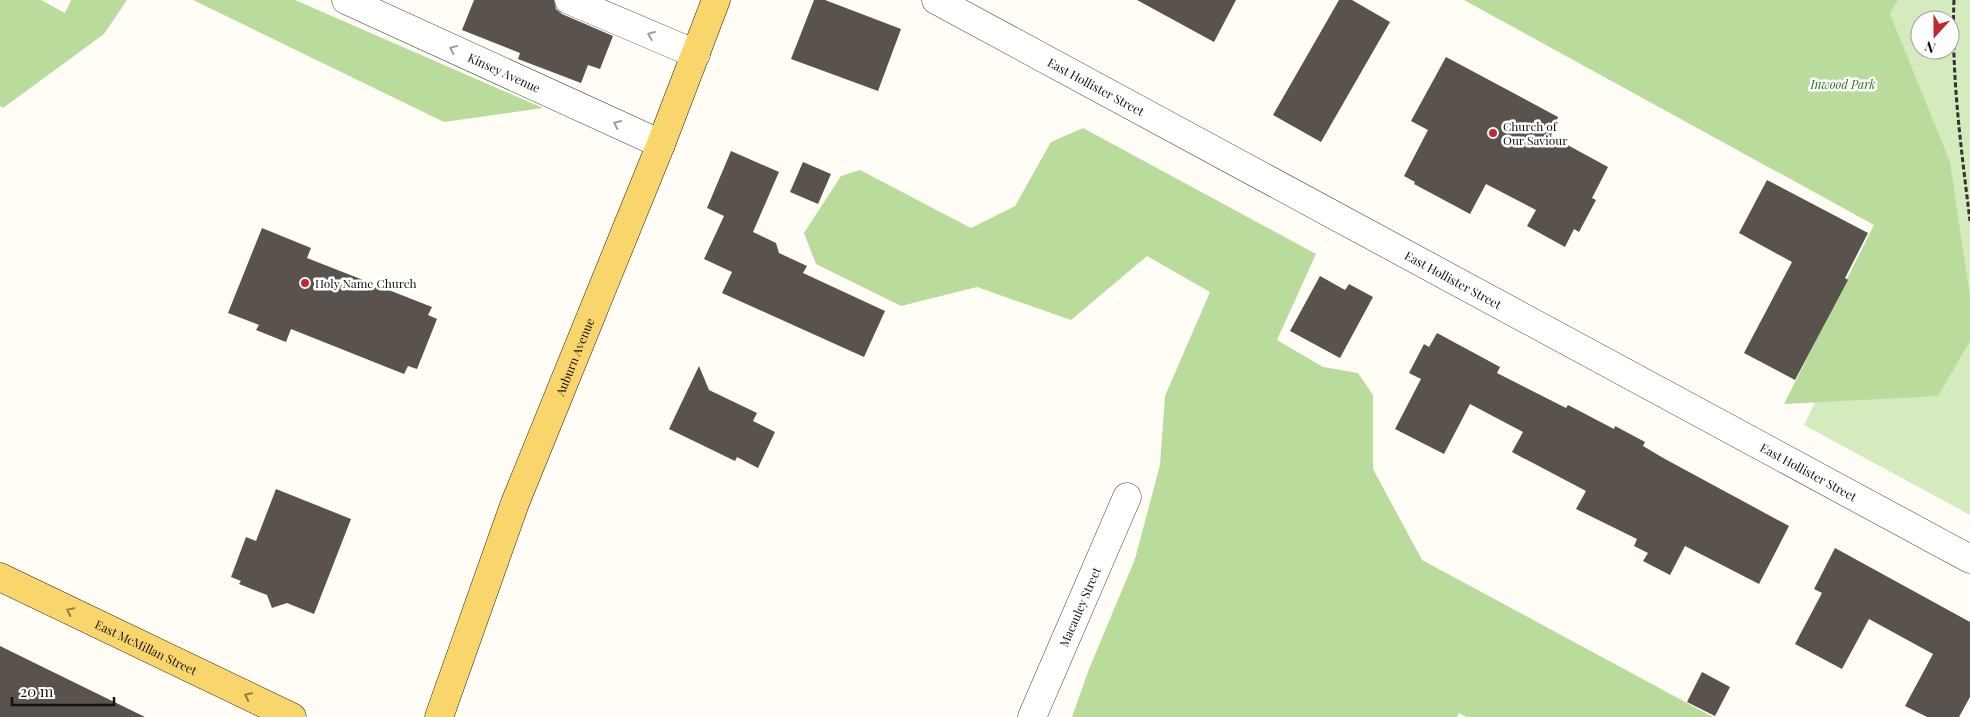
<svg xmlns="http://www.w3.org/2000/svg" width="1970" height="717" viewBox="0 0 1970 717" font-family="'Playfair Display',serif">
	<style>
		.green { fill: #d5ebbd; fill-rule: evenodd }
		.forest { fill: #b9dc9c }
		.building { fill: #5a524d }
		.lines { fill: none; stroke-linecap: round; stroke-linejoin: round }
		.minor-casing { stroke: #444; stroke-width: 29 }
		.major-casing { stroke: #222; stroke-width: 29 }
		.path { stroke: #333; stroke-width: 3; stroke-dasharray: 5 2.5; stroke-linecap: butt }
		.minor { stroke: #fff; stroke-width: 28 }
		.major { stroke: #f9d66b; stroke-width: 28 }
		.oneway { stroke: #a0a0a0 }
		.oneway2 { stroke: #917d42 }
		.poi-dot { fill: #c4262e; stroke: #fff; stroke-width: 2 }
		.labels { text-anchor: middle; dominant-baseline: central; stroke-width: 5; stroke-linejoin: round; paint-order: stroke }
		.street-label { font-size: 12px; fill: #111; stroke: #fff }
		.park-label { font-size: 12px; font-style: italic; fill: #2f6b1f; stroke: #fff }
		.poi-label { font-size: 12px; fill: #111; stroke: #fff; text-anchor: start }
	</style>
	<rect width="100%" height="100%" fill="#fffdf5"/>
	<path class="green" d="M 1511,0 L 1970,0 L 1970,515 L 1804,425 L 1905,212 ZM 1920,20 L 1950,20 L 1950,50 L 1920,50 Z"/>
	<g class="forest">
		<path d="M 0,0 L 41,0 L 65,13 L 71,0 L 127,0 L 104,34 L 3,108 L 0,106 Z"/>
		<path d="M 193,0 L 295,0 L 543,108 L 444,122 Z"/>
		<path d="M 1464,0 L 1898,0 L 1890,14 L 1950,162 L 1970,297 L 1970,341 L 1938,396 L 1784,404 L 1874,225 Z"/>
		<path d="M 1083,128 L 1316,254 L 1277,340 L 1323,367 L 1358,373 L 1373,395 L 1373,469 L 1422,560 L 1713,717 L 1466,717 L 1459,713 L 1457,717 L 1072,717 L 1089,669 L 1135,559 L 1160,465 L 1165,396 L 1210,292 L 1147,256 L 1071,320 L 977,287 L 901,306 L 816,264 L 804,233 L 841,176 L 860,170 L 971,228 L 1015,206 L 1051,142 Z"/>
	</g>
	<g class="building">
		<path d="M 474,0 L 554,0 L 556,9 L 562,14 L 613,36 L 600,69 L 588,65 L 581,83 L 518,59 L 520,53 L 462,30 Z"/>
		<path d="M 814,0 L 825,0 L 901,29 L 878,91 L 791,59 Z"/>
		<path d="M 1137,0 L 1236,0 L 1214,42 Z"/>
		<path d="M 1339,0 L 1352,0 L 1390,22 L 1321,142 L 1273,115 Z"/>
		<path d="M 1446,57 L 1558,117 L 1551,136 L 1608,167 L 1592,198 L 1596,200 L 1579,232 L 1574,229 L 1565,247 L 1527,226 L 1536,210 L 1486,184 L 1470,214 L 1414,184 L 1415,182 L 1404,176 L 1428,130 L 1411,121 Z"/>
		<path d="M 731,151 L 779,172 L 753,232 L 776,243 L 779,253 L 807,266 L 803,273 L 885,311 L 864,357 L 722,293 L 732,272 L 704,259 L 724,216 L 707,208 Z"/>
		<path d="M 803,162 L 831,174 L 818,204 L 790,192 Z"/>
		<path d="M 1767,180 L 1868,233 L 1845,278 L 1848,280 L 1795,380 L 1744,353 L 1792,262 L 1739,233 Z"/>
		<path d="M 262,228 L 311,248 L 307,258 L 432,307 L 428,315 L 437,319 L 417,369 L 408,366 L 404,374 L 291,329 L 286,342 L 256,330 L 259,325 L 228,313 Z"/>
		<path d="M 1320,276 L 1345,290 L 1349,284 L 1373,297 L 1340,358 L 1290,331 Z"/>
		<path d="M 1437,333 L 1500,367 L 1497,373 L 1566,408 L 1568,405 L 1614,429 L 1615,426 L 1645,442 L 1643,446 L 1665,459 L 1789,526 L 1759,584 L 1685,546 L 1670,575 L 1643,561 L 1648,553 L 1634,546 L 1637,539 L 1576,509 L 1586,491 L 1512,452 L 1523,432 L 1470,404 L 1444,454 L 1395,429 L 1421,379 L 1409,373 L 1424,344 L 1429,347 Z"/>
		<path d="M 699,366 L 709,390 L 757,413 L 753,421 L 775,432 L 758,468 L 737,457 L 735,461 L 669,429 Z"/>
		<path d="M 276,489 L 351,519 L 314,614 L 287,603 L 272,608 L 267,595 L 239,584 L 241,581 L 231,577 L 246,537 L 256,541 Z"/>
		<path d="M 1835,548 L 1970,622 L 1970,697 L 1959,717 L 1927,717 L 1905,706 L 1933,654 L 1869,619 L 1842,669 L 1795,644 L 1822,593 L 1814,589 Z"/>
		<path d="M 0,646 L 53,672 L 145,717 L 0,717 Z"/>
		<path d="M 1702,672 L 1730,687 L 1715,716 L 1687,702 Z"/>
	</g>
	<g class="lines">
		<defs>
			<g id="minor">
				<path id="s1" d="M 346,0 L 661,144"/>
				<path d="M 569,0 L 696,54"/>
				<path id="s2" d="M 936,0 L 1970,559"/>
				<path id="s3" d="M 1032,717 L 1127,497"/>
			</g>
			<g id="major">
				<path id="s4" d="M 0,577 L 292,717"/>
				<path id="s5" d="M 439,717 L 515,503 L 661,144 L 716,0"/>
			</g>
		</defs>
		<use href="#minor" class="minor-casing"/>
		<use href="#major" class="major-casing"/>
		<path class="path" d="M 1954,0 C 1951,74 1961,147 1970,221"/>
		<use href="#minor" class="minor"/>
		<use href="#major" class="major"/>
	</g>
	<defs><path id="oneway-chevron" d="M-2-3.5L2.5 0L-2 3.5" fill="none" stroke-width="1.6" stroke-linecap="round" stroke-linejoin="round" transform="scale(1.25)"/></defs>
	<g class="oneway">
		<use href="#oneway-chevron" transform="translate(651 35) rotate(-157)"/>
		<use href="#oneway-chevron" transform="translate(453 49) rotate(-155)"/>
		<use href="#oneway-chevron" transform="translate(617 124) rotate(-155)"/>
	</g>
	<g class="oneway2">
		<use href="#oneway-chevron" transform="translate(70 611) rotate(-154)"/>
		<use href="#oneway-chevron" transform="translate(248 696) rotate(-154)"/>
	</g>
	<g class="poi-dot">
		<circle cx="1493" cy="133" r="5"/>
		<circle cx="305" cy="283" r="5"/>
	</g>
	<g class="labels">
		<g class="street-label">
			<text stroke="none"><textPath href="#s1" startOffset="174">Kinsey Avenue</textPath></text>
			<text stroke="none"><textPath href="#s2" startOffset="182">East Hollister Street</textPath></text>
			<text stroke="none"><textPath href="#s2" startOffset="588">East Hollister Street</textPath></text>
			<text stroke="none"><textPath href="#s5" startOffset="385">Auburn Avenue</textPath></text>
			<text stroke="none"><textPath href="#s2" startOffset="992">East Hollister Street</textPath></text>
			<text stroke="none"><textPath href="#s3" startOffset="120">Macauley Street</textPath></text>
			<text stroke="none"><textPath href="#s4" startOffset="162">East McMillan Street</textPath></text>
		</g>
		<g class="park-label">
			<text x="1843" y="84">Inwood Park</text>
		</g>
		<g class="poi-label">
			<text x="1503" y="126">Church of<tspan x="1503" dy="14">Our Saviour</tspan></text>
			<text x="315" y="283">Holy Name Church</text>
		</g>
	</g>
	<g transform="translate(1935 35) rotate(201)"><circle r="24" fill="#ffffff" stroke="#a0a0a0"/>
	<path d="M0-4L9 19L0 12L-9 19Z" fill="#c4262e"/>
	<text y="-8" font-size="14" font-weight="bold" text-anchor="middle" fill="#111111">N</text>
	</g>
	<path d="M12 697v8h102v-8" fill="none" stroke="#111111" stroke-width="2.5"/>
	<text x="20" y="697" font-size="15" fill="#111111" stroke="#ffffff" stroke-width="4" paint-order="stroke">20 m</text>
</svg>
